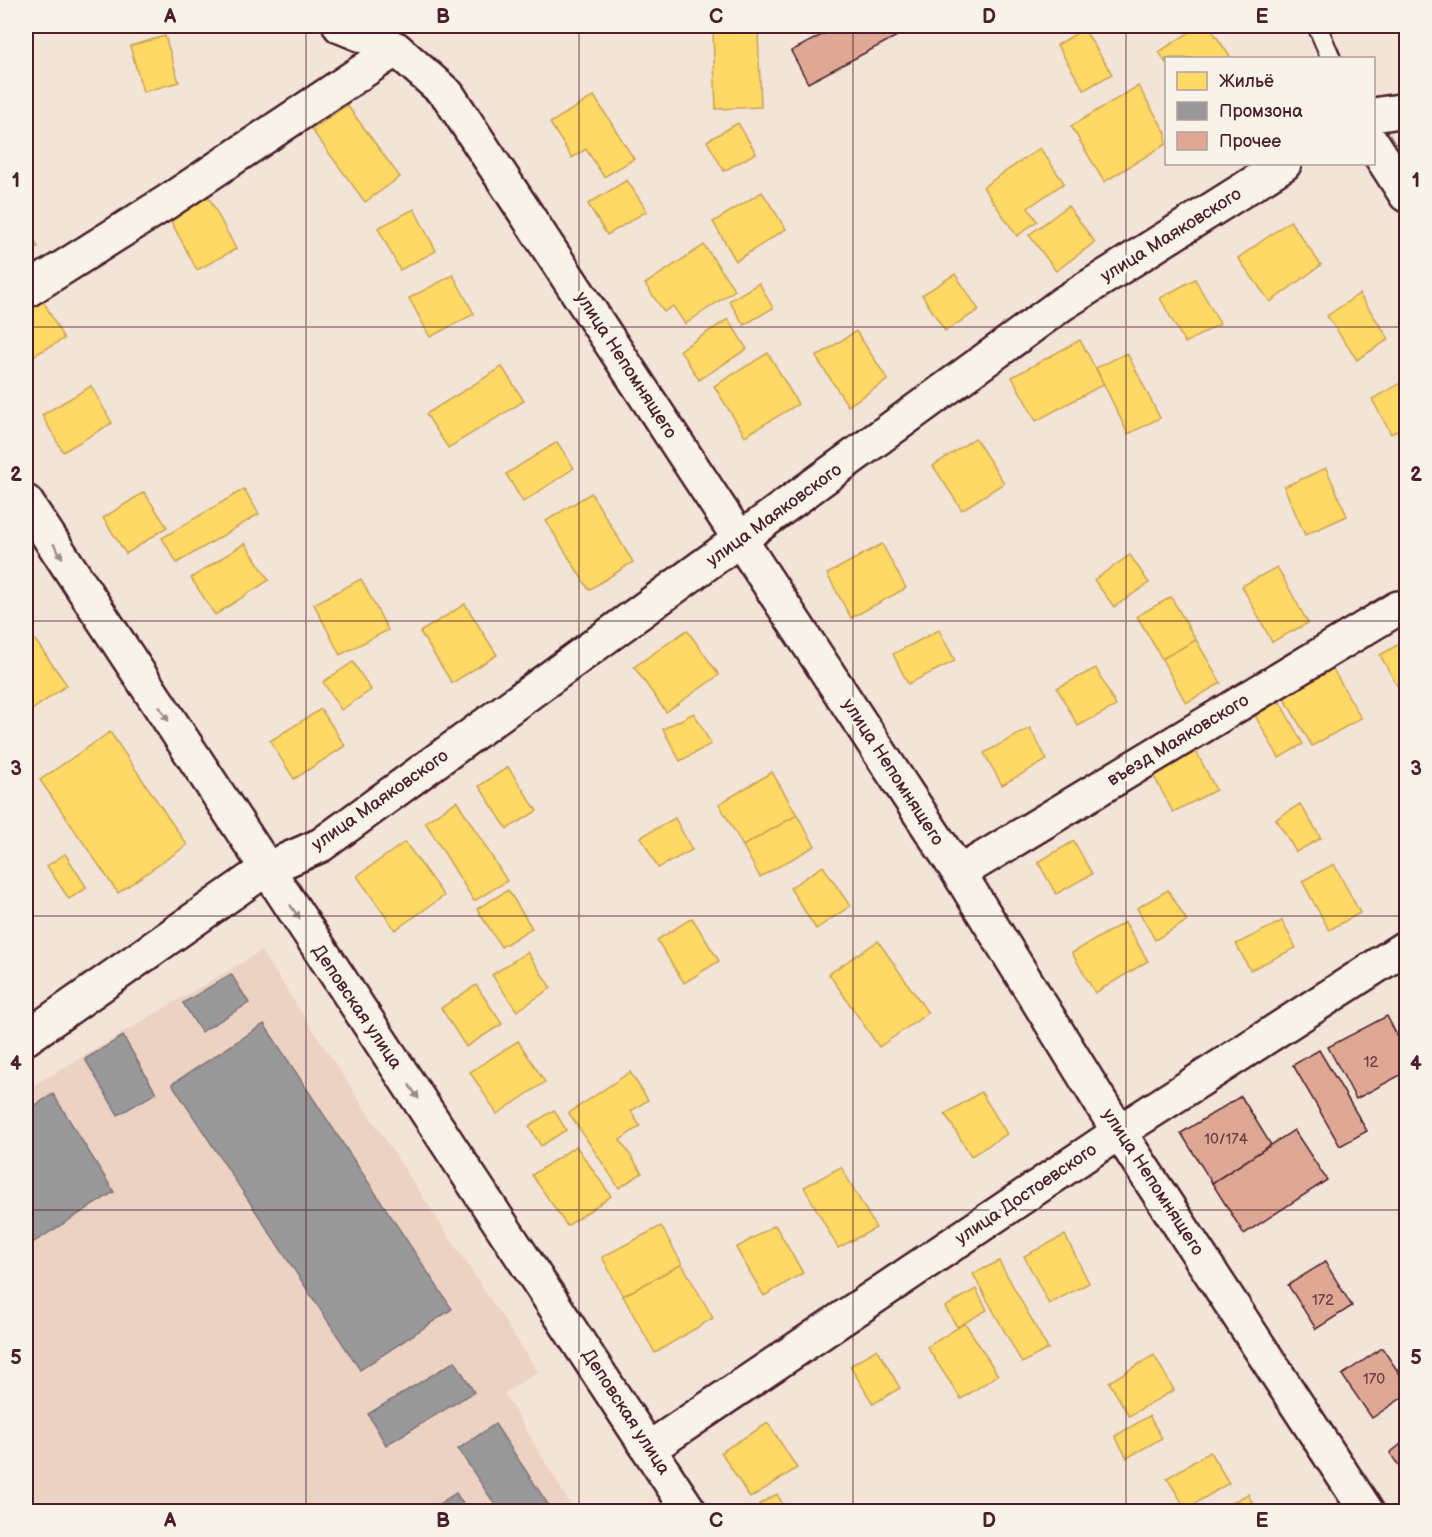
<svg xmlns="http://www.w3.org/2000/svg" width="1432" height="1537" viewBox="0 0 1432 1537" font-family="'Balsamiq Sans',sans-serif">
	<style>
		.built { fill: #ecd2c3 }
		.homes { fill: #ffd966; stroke: #c9a154; stroke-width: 1.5 }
		.industry { fill: #999; stroke: #817478; stroke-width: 1.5 }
		.building { fill: #dea894; stroke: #4a1f2b; stroke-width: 1.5 }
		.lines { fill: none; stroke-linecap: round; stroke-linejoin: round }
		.lane-casing { stroke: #4a1f2b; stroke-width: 22 }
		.street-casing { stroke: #4a1f2b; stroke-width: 38 }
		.secondary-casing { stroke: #4a1f2b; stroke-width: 38 }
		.lane { stroke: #f7f3e8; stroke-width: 18 }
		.street { stroke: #f7f3e8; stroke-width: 33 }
		.secondary { stroke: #f7f3e8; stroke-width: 33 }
		.oneway { fill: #a0898a }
		.grid { fill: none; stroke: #4a1f2b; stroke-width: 1.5; stroke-opacity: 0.55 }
		.labels { text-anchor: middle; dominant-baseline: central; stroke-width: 6; stroke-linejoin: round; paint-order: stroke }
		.number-label { font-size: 15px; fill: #6f4145 }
		.street-label { font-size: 18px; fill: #4a1f2b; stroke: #f7f3e8 }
		.neatline { fill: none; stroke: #4a1f2b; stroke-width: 2 }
		.grid-label { font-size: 20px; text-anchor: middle; font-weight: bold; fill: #4a1f2b }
	</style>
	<rect width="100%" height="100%" fill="#f2e4d7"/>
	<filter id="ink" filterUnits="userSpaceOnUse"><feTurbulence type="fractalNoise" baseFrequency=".0167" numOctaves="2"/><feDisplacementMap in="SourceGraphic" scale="12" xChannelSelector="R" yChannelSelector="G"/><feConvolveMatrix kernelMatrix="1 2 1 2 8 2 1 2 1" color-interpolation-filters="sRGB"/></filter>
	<g filter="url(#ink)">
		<path class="built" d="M 261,951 L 538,1372 L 504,1393 L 574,1511 L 26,1512 L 26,1090 Z"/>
		<g class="homes">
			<path d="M 1199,26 L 1209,26 L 1231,58 L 1166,58 L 1166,63 L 1159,52 Z"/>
			<path d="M 1084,29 L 1112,74 L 1084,90 L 1057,45 Z"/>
			<path d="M 758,32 L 761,107 L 716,109 L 713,33 Z"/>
			<path d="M 165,36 L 179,82 L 143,92 L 130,46 Z"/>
			<path d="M 1138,86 L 1166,133 L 1166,144 L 1104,182 L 1071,126 Z"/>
			<path d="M 594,96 L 634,159 L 604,177 L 586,149 L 572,158 L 550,123 Z"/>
			<path d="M 347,105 L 400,177 L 365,202 L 312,130 Z"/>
			<path d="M 738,123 L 756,153 L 724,171 L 707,141 Z"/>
			<path d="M 1040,148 L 1064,183 L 1028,208 L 1037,221 L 1017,236 L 983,187 Z"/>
			<path d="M 627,180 L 647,211 L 607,235 L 588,204 Z"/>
			<path d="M 206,192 L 236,249 L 197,270 L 166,212 Z"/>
			<path d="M 762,192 L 786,229 L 736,261 L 713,222 Z"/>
			<path d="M 1068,206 L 1095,242 L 1056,271 L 1029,235 Z"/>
			<path d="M 414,209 L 436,251 L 400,270 L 378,228 Z"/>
			<path d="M 1290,221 L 1321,265 L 1270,302 L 1238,258 Z"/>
			<path d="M 26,228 L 38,247 L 26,256 Z"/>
			<path d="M 704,245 L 735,290 L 685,324 L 673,306 L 664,312 L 645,284 Z"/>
			<path d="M 955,274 L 979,310 L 945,331 L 922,295 Z"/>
			<path d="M 453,275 L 474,314 L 430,337 L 409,298 Z"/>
			<path d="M 1195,279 L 1220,324 L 1185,343 L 1160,298 Z"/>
			<path d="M 759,283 L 773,308 L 744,325 L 729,301 Z"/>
			<path d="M 1359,294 L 1389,339 L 1357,360 L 1327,316 Z"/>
			<path d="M 41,297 L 64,339 L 26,360 L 26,306 Z"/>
			<path d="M 728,319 L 747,349 L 699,380 L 680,350 Z"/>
			<path d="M 856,331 L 888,380 L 848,406 L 816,357 Z"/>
			<path d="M 1080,340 L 1104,384 L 1036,421 L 1012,377 Z"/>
			<path d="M 768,353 L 798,404 L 745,436 L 714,386 Z"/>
			<path d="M 1127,353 L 1160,418 L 1128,434 L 1096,368 Z"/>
			<path d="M 502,367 L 524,401 L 448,448 L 426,414 Z"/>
			<path d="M 1406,380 L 1406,426 L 1391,434 L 1372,399 Z"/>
			<path d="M 91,386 L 112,423 L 63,452 L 42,415 Z"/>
			<path d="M 975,438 L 1004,483 L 962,510 L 933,466 Z"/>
			<path d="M 557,442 L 574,468 L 523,502 L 506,474 Z"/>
			<path d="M 1326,468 L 1347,516 L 1305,535 L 1284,487 Z"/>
			<path d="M 244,489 L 259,514 L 177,563 L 162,538 Z"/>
			<path d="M 144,492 L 167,527 L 126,554 L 103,518 Z"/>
			<path d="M 591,493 L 633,562 L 589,590 L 546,521 Z"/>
			<path d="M 245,543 L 269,580 L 215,615 L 191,578 Z"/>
			<path d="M 882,544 L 906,588 L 851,618 L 827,574 Z"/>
			<path d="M 1130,555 L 1149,583 L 1114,607 L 1094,580 Z"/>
			<path d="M 1277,567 L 1308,623 L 1272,642 L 1242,586 Z"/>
			<path d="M 361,579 L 388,630 L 340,655 L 314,604 Z"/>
			<path d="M 1171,597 L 1196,640 L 1162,659 L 1137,616 Z"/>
			<path d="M 465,604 L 497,655 L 452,683 L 420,632 Z"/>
			<path d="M 26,627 L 67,685 L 26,714 Z"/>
			<path d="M 687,630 L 719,675 L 666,712 L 634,667 Z"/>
			<path d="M 939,630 L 955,661 L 908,684 L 893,654 Z"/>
			<path d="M 1196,640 L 1221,683 L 1186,703 L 1162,659 Z"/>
			<path d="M 1406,640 L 1406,701 L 1380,655 Z"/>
			<path d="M 353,662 L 371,690 L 341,710 L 323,682 Z"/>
			<path d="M 1330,664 L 1361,718 L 1312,746 L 1281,693 Z"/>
			<path d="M 1096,668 L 1116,706 L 1078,726 L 1057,688 Z"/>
			<path d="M 1277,697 L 1303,744 L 1279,758 L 1252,710 Z"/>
			<path d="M 321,709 L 345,746 L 294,779 L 270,741 Z"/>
			<path d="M 694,713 L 711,744 L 680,761 L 663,729 Z"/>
			<path d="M 1030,728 L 1047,760 L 1002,785 L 984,753 Z"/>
			<path d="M 110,732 L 187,845 L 118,893 L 40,780 Z"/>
			<path d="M 1194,747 L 1216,790 L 1173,812 L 1150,769 Z"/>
			<path d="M 508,767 L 537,811 L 507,829 L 479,786 Z"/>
			<path d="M 772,772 L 797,815 L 743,846 L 719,804 Z"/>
			<path d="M 457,801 L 507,881 L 474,901 L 425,822 Z"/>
			<path d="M 1300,804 L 1321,838 L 1296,852 L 1276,819 Z"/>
			<path d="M 797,815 L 815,846 L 760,877 L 743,846 Z"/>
			<path d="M 675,818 L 692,850 L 658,868 L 641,837 Z"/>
			<path d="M 1074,841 L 1092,874 L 1056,894 L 1038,862 Z"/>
			<path d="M 405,842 L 444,896 L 395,930 L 357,876 Z"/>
			<path d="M 65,854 L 87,888 L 69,899 L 47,866 Z"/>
			<path d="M 1334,864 L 1360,913 L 1329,930 L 1302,881 Z"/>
			<path d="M 823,866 L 850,906 L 816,929 L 790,888 Z"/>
			<path d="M 508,890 L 532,928 L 501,947 L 477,909 Z"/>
			<path d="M 1168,890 L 1187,921 L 1155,940 L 1137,908 Z"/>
			<path d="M 692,918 L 719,961 L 684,983 L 657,940 Z"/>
			<path d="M 1282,921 L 1296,948 L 1250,970 L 1236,944 Z"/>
			<path d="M 1125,922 L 1148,961 L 1095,993 L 1072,953 Z"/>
			<path d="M 878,941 L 928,1013 L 879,1047 L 829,974 Z"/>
			<path d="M 527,952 L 551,988 L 517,1011 L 492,975 Z"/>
			<path d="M 476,985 L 502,1024 L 466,1047 L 441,1008 Z"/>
			<path d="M 518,1041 L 545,1082 L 497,1114 L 470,1072 Z"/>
			<path d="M 630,1072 L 648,1100 L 631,1111 L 640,1126 L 620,1140 L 642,1173 L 619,1188 L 569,1113 Z"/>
			<path d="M 981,1092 L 1007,1134 L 971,1156 L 945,1114 Z"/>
			<path d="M 554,1110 L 566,1130 L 541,1146 L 529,1126 Z"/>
			<path d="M 576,1146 L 611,1196 L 567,1226 L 532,1175 Z"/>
			<path d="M 841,1167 L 876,1228 L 838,1248 L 804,1187 Z"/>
			<path d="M 775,1225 L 803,1273 L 764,1296 L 736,1248 Z"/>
			<path d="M 661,1226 L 682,1264 L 623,1296 L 602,1257 Z"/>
			<path d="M 1065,1235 L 1089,1283 L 1049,1304 L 1024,1256 Z"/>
			<path d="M 999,1261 L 1048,1349 L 1022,1363 L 973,1274 Z"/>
			<path d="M 682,1264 L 713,1318 L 655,1353 L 623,1296 Z"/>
			<path d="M 976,1289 L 987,1310 L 957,1327 L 945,1307 Z"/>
			<path d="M 965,1323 L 998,1375 L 961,1399 L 927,1347 Z"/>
			<path d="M 877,1349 L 900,1388 L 873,1404 L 850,1366 Z"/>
			<path d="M 1154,1355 L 1174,1390 L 1129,1416 L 1109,1382 Z"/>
			<path d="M 1149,1416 L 1162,1438 L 1127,1458 L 1115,1436 Z"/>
			<path d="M 768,1423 L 797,1468 L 750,1498 L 721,1452 Z"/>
			<path d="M 1210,1452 L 1229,1483 L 1186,1509 L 1167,1478 Z"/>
			<path d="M 777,1494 L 787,1512 L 763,1512 L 759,1504 Z"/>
			<path d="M 1248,1494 L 1257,1512 L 1223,1512 L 1222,1508 Z"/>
		</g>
		<g class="industry">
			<path d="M 231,974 L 249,1003 L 201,1032 L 183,1003 Z"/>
			<path d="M 264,1024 L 452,1309 L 360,1370 L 172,1084 Z"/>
			<path d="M 123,1036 L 156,1093 L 118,1115 L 85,1059 Z"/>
			<path d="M 53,1094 L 114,1192 L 26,1247 L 26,1111 Z"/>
			<path d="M 455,1361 L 474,1392 L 386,1445 L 368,1414 Z"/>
			<path d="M 495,1424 L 553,1512 L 500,1512 L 458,1449 Z"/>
			<path d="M 456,1493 L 468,1512 L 426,1512 Z"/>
		</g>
		<g class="building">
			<path d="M 839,26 L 916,26 L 808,83 L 791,51 Z"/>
			<path d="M 1387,1016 L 1406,1053 L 1406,1072 L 1356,1099 L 1328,1047 Z"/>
			<path d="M 1319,1050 L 1367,1131 L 1340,1146 L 1293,1065 Z"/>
			<path d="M 1241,1096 L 1271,1145 L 1212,1183 L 1181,1133 Z"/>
			<path d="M 1294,1130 L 1327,1180 L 1244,1234 L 1212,1183 Z"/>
			<path d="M 1325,1262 L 1352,1306 L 1316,1329 L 1288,1285 Z"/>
			<path d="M 1382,1348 L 1406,1383 L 1406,1395 L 1372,1418 L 1342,1375 Z"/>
			<path d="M 1406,1440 L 1406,1477 L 1390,1453 Z"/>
		</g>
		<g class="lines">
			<defs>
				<path id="lane" d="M 1317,26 L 1331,58"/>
				<g id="street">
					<path d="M 340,26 L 396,49 L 448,95 L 959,873 L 1119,1132 L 1367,1512"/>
					<path d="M 1374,145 L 1406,195"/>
					<path d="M 26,291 L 167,202 L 396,49"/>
					<path d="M 959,873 L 1398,608"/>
					<path d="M 26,1038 L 266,869"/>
					<path d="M 650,1448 L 1119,1132 L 1406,947"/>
				</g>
				<g id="secondary">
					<path d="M 1374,115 L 1406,110"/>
					<path d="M 26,502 L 690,1512"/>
					<path d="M 266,869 L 321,845 L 1062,304 L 1284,164"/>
				</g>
			</defs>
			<use href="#lane" class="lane-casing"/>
			<use href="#street" class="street-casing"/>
			<use href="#secondary" class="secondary-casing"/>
			<use href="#lane" class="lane"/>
			<use href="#street" class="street"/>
			<use href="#secondary" class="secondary"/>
		</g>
		<defs><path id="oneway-solid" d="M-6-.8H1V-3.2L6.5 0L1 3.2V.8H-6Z" transform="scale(1.5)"/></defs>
		<g class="oneway">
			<use href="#oneway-solid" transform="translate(58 551) rotate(57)"/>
			<use href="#oneway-solid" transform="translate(164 714) rotate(57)"/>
			<use href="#oneway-solid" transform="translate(295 912) rotate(56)"/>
			<use href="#oneway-solid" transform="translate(414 1092) rotate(56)"/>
		</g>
	</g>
	<path class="grid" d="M 306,26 L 306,1512M 579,26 L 579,1512M 853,26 L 853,1512M 1126,26 L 1126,1512M 26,327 L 1406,327M 26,621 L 1406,621M 26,916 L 1406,916M 26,1210 L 1406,1210"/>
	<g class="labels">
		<g class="number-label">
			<text x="1371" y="1062">12</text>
			<text x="1226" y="1139">10/174</text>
			<text x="1323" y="1300">172</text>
			<text x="1374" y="1379">170</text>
		</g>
		<g class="street-label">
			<text transform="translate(1171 235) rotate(-32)">улица Маяковского</text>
			<text transform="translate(626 365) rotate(57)">улица Непомнящего</text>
			<text transform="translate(774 515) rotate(-36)">улица Маяковского</text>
			<text transform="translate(1178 740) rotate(-31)">въезд Маяковского</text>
			<text transform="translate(893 772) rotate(57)">улица Непомнящего</text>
			<text transform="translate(380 800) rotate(-35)">улица Маяковского</text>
			<text transform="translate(357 1007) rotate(56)">Деповская улица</text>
			<text transform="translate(1153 1182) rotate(57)">улица Непомнящего</text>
			<text transform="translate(1026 1194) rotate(-34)">улица Достоевского</text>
			<text transform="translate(626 1412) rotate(57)">Деповская улица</text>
		</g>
	</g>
	<rect width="1432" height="1537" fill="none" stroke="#f7f3e8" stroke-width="66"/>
	<rect x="1165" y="57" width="210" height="108" fill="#f7f3e8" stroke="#b29e9c" stroke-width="1.5"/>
	<rect x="1177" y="72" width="30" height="18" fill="#ffd966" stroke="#b29e9c" stroke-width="1.5"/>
	<text x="1219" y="87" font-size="18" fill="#4a1f2b">Жильё</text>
	<rect x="1177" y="102" width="30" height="18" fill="#999999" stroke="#b29e9c" stroke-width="1.5"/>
	<text x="1219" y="117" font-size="18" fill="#4a1f2b">Промзона</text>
	<rect x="1177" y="132" width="30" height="18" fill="#dea894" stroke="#b29e9c" stroke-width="1.5"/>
	<text x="1219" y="147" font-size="18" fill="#4a1f2b">Прочее</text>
	<rect x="33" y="33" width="1366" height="1471" class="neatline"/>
	<g class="grid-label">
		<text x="170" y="23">A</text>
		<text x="443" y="23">B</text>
		<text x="716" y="23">C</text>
		<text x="989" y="23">D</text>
		<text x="1262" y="23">E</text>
		<text x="16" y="187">1</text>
		<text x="1416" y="187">1</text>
		<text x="16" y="481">2</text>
		<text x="1416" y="481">2</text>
		<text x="16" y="775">3</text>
		<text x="1416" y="775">3</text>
		<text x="16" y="1070">4</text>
		<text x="1416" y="1070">4</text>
		<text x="16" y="1364">5</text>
		<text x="1416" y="1364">5</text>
		<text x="170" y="1527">A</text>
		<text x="443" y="1527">B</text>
		<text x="716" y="1527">C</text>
		<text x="989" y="1527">D</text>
		<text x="1262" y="1527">E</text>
	</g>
</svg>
